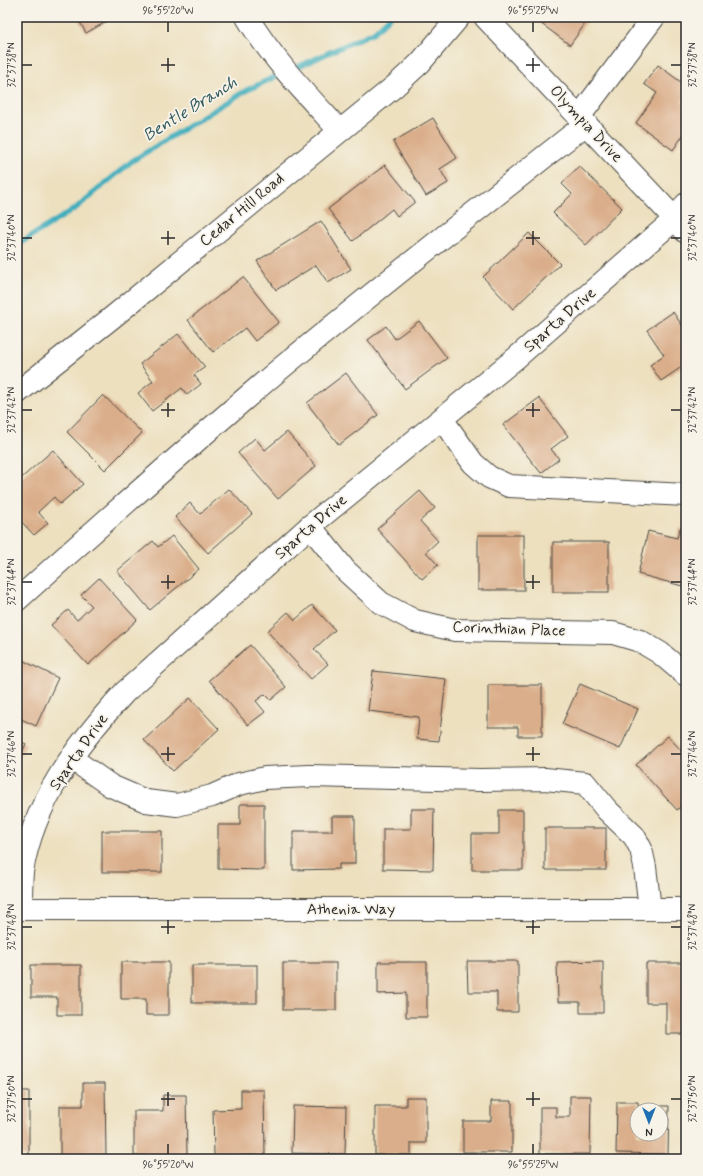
<svg xmlns="http://www.w3.org/2000/svg" width="703" height="1176" viewBox="0 0 703 1176" font-family="Mynerve,sans-serif">
	<style>
		.lines { fill: none; stroke-linecap: round; stroke-linejoin: round }
		.stream { stroke: #40aebd; stroke-width: 5.5 }
		.building { fill: #daae8a; fill-rule: evenodd }
		.minor-casing { stroke: #484641; stroke-width: 24 }
		.minor { stroke: #fff; stroke-width: 22 }
		.ticks { fill: none; stroke: #2b2b2b; stroke-width: 1.5 }
		.labels { text-anchor: middle; dominant-baseline: central; stroke-width: 3.5; stroke-linejoin: round; paint-order: stroke }
		.street-label { font-size: 16px; fill: #2b2b2b; stroke: #f7f3e8 }
		.water-label { font-size: 17px; font-style: italic; fill: #32595e; stroke: #f7f3e8 }
		.neatline { fill: none; stroke: #2b2b2b; stroke-width: 1.5 }
		.ticks-label { font-size: 10px; text-anchor: middle; fill: #2b2b2b }
	</style>
	<rect width="100%" height="100%" fill="#f7f3e8"/>
	<filter id="ink" filterUnits="userSpaceOnUse"><feTurbulence type="fractalNoise" baseFrequency=".025" numOctaves="2"/><feDisplacementMap in="SourceGraphic" scale="8" xChannelSelector="R" yChannelSelector="G"/><feConvolveMatrix kernelMatrix="1 2 1 2 8 2 1 2 1" color-interpolation-filters="sRGB"/></filter>
	<filter id="wash" filterUnits="userSpaceOnUse"><feTurbulence type="fractalNoise" baseFrequency=".012" numOctaves="4" result="noise"/><feDisplacementMap in="SourceGraphic" scale="16" xChannelSelector="R" yChannelSelector="G"/><feGaussianBlur stdDeviation="0.9" result="paint"/><feColorMatrix in="noise" values="0 0 0 0 0 0 0 0 0 0 0 0 0 0 0 0 0 1.4 0 .05"/><feComposite in="paint" operator="in"/></filter>
	<g filter="url(#wash)">
		<rect width="100%" height="100%" fill="#ede0bf"/>
		<g class="lines">
			<g class="stream">
				<path d="M 291,70 L 374,32 L 390,17"/>
				<path d="M 17,245 L 76,208 L 132,161 L 245,91 L 283,73"/>
			</g>
		</g>
		<g id="blocks">
			<g class="building">
				<path d="M 77,17 L 115,17 L 86,33 Z"/>
				<path d="M 532,17 L 590,17 L 570,45 Z"/>
				<path d="M 592,17 L 605,17 L 601,23 Z"/>
				<path d="M 658,65 L 686,86 L 686,96 L 682,102 L 686,105 L 686,131 L 673,150 L 636,123 L 657,93 L 644,84 Z"/>
				<path d="M 433,118 L 457,158 L 440,169 L 448,183 L 426,196 L 393,142 Z"/>
				<path d="M 385,165 L 415,202 L 397,216 L 392,209 L 353,241 L 328,209 Z"/>
				<path d="M 579,166 L 622,208 L 586,245 L 553,213 L 572,194 L 562,184 Z"/>
				<path d="M 321,221 L 351,269 L 328,283 L 316,265 L 276,290 L 257,261 Z"/>
				<path d="M 529,233 L 560,264 L 513,309 L 483,277 Z"/>
				<path d="M 243,277 L 279,322 L 255,341 L 245,328 L 213,352 L 188,320 Z"/>
				<path d="M 673,312 L 684,328 L 686,327 L 686,364 L 661,381 L 650,365 L 664,355 L 647,330 Z"/>
				<path d="M 419,321 L 447,358 L 405,389 L 368,340 L 386,326 L 395,339 Z"/>
				<path d="M 178,334 L 205,367 L 194,375 L 201,384 L 187,395 L 182,388 L 152,411 L 138,393 L 153,381 L 140,364 Z"/>
				<path d="M 346,373 L 378,415 L 339,445 L 307,403 Z"/>
				<path d="M 103,395 L 142,433 L 105,470 L 67,432 Z"/>
				<path d="M 539,398 L 568,436 L 551,449 L 559,459 L 541,473 L 503,425 Z"/>
				<path d="M 287,432 L 316,466 L 278,499 L 238,453 L 255,438 L 265,450 Z"/>
				<path d="M 53,450 L 83,484 L 60,504 L 54,497 L 38,512 L 48,523 L 34,535 L 17,517 L 17,482 Z"/>
				<path d="M 229,489 L 252,514 L 208,553 L 175,517 L 190,503 L 200,514 Z"/>
				<path d="M 420,491 L 435,508 L 420,521 L 438,541 L 426,552 L 438,565 L 422,579 L 377,529 Z"/>
				<path d="M 680,528 L 686,529 L 686,587 L 638,574 L 648,531 L 677,538 Z"/>
				<rect x="478" y="535" width="46" height="55"/>
				<path d="M 172,536 L 199,569 L 150,610 L 117,571 L 153,541 L 158,547 Z"/>
				<rect x="553" y="542" width="56" height="50"/>
				<path d="M 99,578 L 137,620 L 88,665 L 51,625 L 68,610 L 77,620 L 92,606 L 81,595 Z"/>
				<path d="M 312,605 L 335,630 L 314,649 L 328,664 L 311,679 L 267,631 L 288,612 L 295,620 Z"/>
				<path d="M 250,645 L 286,687 L 271,700 L 265,694 L 256,701 L 265,712 L 248,725 L 209,680 Z"/>
				<path d="M 20,659 L 58,678 L 36,726 L 17,717 L 17,665 Z"/>
				<path d="M 373,671 L 446,679 L 439,741 L 417,739 L 419,717 L 368,711 Z"/>
				<path d="M 580,684 L 638,709 L 620,749 L 562,724 Z"/>
				<path d="M 488,685 L 542,685 L 542,736 L 518,736 L 518,727 L 488,727 Z"/>
				<path d="M 190,698 L 219,729 L 173,771 L 144,740 Z"/>
				<path d="M 668,736 L 686,756 L 686,802 L 677,810 L 636,765 Z"/>
				<path d="M 17,740 L 26,744 L 17,763 Z"/>
				<path d="M 240,804 L 264,804 L 264,870 L 218,869 L 218,825 L 240,825 Z"/>
				<path d="M 411,809 L 434,809 L 433,870 L 383,869 L 383,829 L 411,829 Z"/>
				<path d="M 499,810 L 523,810 L 523,870 L 472,870 L 472,834 L 499,834 Z"/>
				<path d="M 332,816 L 355,816 L 355,864 L 339,864 L 339,869 L 293,870 L 293,831 L 332,831 Z"/>
				<rect x="545" y="828" width="61" height="42"/>
				<rect x="102" y="831" width="60" height="41"/>
				<path d="M 467,961 L 518,961 L 518,1012 L 497,1012 L 497,992 L 468,992 Z"/>
				<path d="M 603,961 L 603,1013 L 580,1013 L 580,1002 L 558,1002 L 557,962 Z"/>
				<path d="M 121,962 L 169,962 L 169,1015 L 146,1015 L 146,999 L 121,999 Z"/>
				<path d="M 378,962 L 427,962 L 427,1017 L 406,1017 L 406,993 L 378,994 Z"/>
				<rect x="283" y="963" width="53" height="47"/>
				<path d="M 646,963 L 686,963 L 686,1034 L 666,1034 L 666,1003 L 646,1003 Z"/>
				<path d="M 31,965 L 81,965 L 81,1015 L 57,1015 L 57,997 L 31,997 Z"/>
				<rect x="192" y="965" width="65" height="38"/>
				<path d="M 83,1083 L 105,1083 L 106,1156 L 60,1156 L 60,1106 L 83,1106 Z"/>
				<path d="M 241,1090 L 264,1090 L 265,1155 L 214,1156 L 213,1110 L 241,1109 Z"/>
				<rect x="17" y="1091" width="12" height="65"/>
				<path d="M 163,1095 L 186,1095 L 187,1155 L 134,1156 L 134,1111 L 163,1111 Z"/>
				<path d="M 570,1096 L 591,1096 L 590,1154 L 540,1154 L 540,1107 L 556,1107 L 556,1117 L 570,1117 Z"/>
				<path d="M 406,1097 L 426,1097 L 426,1143 L 411,1143 L 411,1155 L 375,1155 L 375,1106 L 406,1106 Z"/>
				<path d="M 491,1101 L 512,1101 L 512,1152 L 463,1152 L 463,1121 L 491,1121 Z"/>
				<path d="M 617,1102 L 638,1102 L 638,1106 L 669,1106 L 668,1154 L 616,1153 ZM 637,1110 L 661,1110 L 661,1134 L 637,1134 Z"/>
				<path d="M 293,1106 L 346,1107 L 345,1154 L 292,1153 Z"/>
			</g>
		</g>
	</g>
	<g filter="url(#ink)">
		<use href="#blocks" fill-opacity="0" stroke="#484641" stroke-width="1"/>
		<g class="lines">
			<defs>
				<g id="minor">
					<path d="M 247,17 C 272,59 307,95 340,131"/>
					<path d="M 485,17 L 675,219 L 686,232"/>
					<path d="M 579,117 L 654,17"/>
					<path d="M 17,393 L 114,316 L 395,86 L 420,63 L 459,17"/>
					<path d="M 442,419 L 473,463 L 489,477 L 509,486 L 686,495"/>
					<path d="M 310,526 L 345,570 L 381,603 L 415,621 L 455,630 L 613,633 L 640,641 L 660,653 L 686,675"/>
					<path d="M 17,600 C 104,522 191,444 280,369 C 381,286 483,205 586,124"/>
					<path d="M 71,758 L 111,786 L 146,801 L 177,805 L 212,796 L 239,784 L 265,778 L 309,776 L 480,780 L 545,779 L 585,783 L 607,810 L 634,836 L 641,849 L 645,867 L 650,909"/>
					<path d="M 17,909 L 686,909"/>
					<path d="M 21,909 C 21,897 21,884 22,872 C 33,802 78,743 125,692 L 310,526 L 516,358 L 675,219 L 686,204"/>
				</g>
			</defs>
			<use href="#minor" class="minor-casing"/>
			<use href="#minor" class="minor"/>
		</g>
	</g>
	<path class="ticks" d="M 168,22 L 168,32M 533,22 L 533,32M 168,58 L 168,72M 533,58 L 533,72M 22,65 L 32,65M 161,65 L 175,65M 526,65 L 540,65M 671,65 L 681,65M 168,231 L 168,245M 533,231 L 533,245M 22,238 L 32,238M 161,238 L 175,238M 526,238 L 540,238M 671,238 L 681,238M 168,403 L 168,417M 533,403 L 533,417M 22,410 L 32,410M 161,410 L 175,410M 526,410 L 540,410M 671,410 L 681,410M 168,575 L 168,589M 533,575 L 533,589M 22,582 L 32,582M 161,582 L 175,582M 526,582 L 540,582M 671,582 L 681,582M 168,747 L 168,761M 533,747 L 533,761M 22,754 L 32,754M 161,754 L 175,754M 526,754 L 540,754M 671,754 L 681,754M 168,920 L 168,934M 533,920 L 533,934M 22,927 L 32,927M 161,927 L 175,927M 526,927 L 540,927M 671,927 L 681,927M 168,1092 L 168,1106M 533,1092 L 533,1106M 22,1099 L 32,1099M 161,1099 L 175,1099M 526,1099 L 540,1099M 671,1099 L 681,1099M 168,1144 L 168,1154M 533,1144 L 533,1154"/>
	<g class="labels">
		<g class="street-label">
			<text transform="translate(586 124) rotate(47)">Olympia Drive</text>
			<text transform="translate(242 210) rotate(-40)">Cedar Hill Road</text>
			<text transform="translate(560 320) rotate(-41)">Sparta Drive</text>
			<text transform="translate(311 527) rotate(-41)">Sparta Drive</text>
			<text transform="translate(509 629) rotate(2)">Corinthian Place</text>
			<text transform="translate(79 752) rotate(-55)">Sparta Drive</text>
			<text x="351" y="909">Athenia Way</text>
		</g>
		<g class="water-label">
			<text transform="translate(190 109) rotate(-32)">Bentle Branch</text>
		</g>
	</g>
	<rect width="703" height="1176" fill="none" stroke="#f7f3e8" stroke-width="44"/>
	<g transform="translate(649 1122) rotate(180)"><circle r="19" fill="#f7f3e8" stroke="#a5a39c"/>
	<path d="M0-3L7 15L0 10L-7 15Z" fill="#1f6fb2"/>
	<text y="-6" font-size="11" font-weight="bold" text-anchor="middle" fill="#2b2b2b">N</text>
	</g>
	<rect x="22" y="22" width="659" height="1132" class="neatline"/>
	<g class="ticks-label">
		<text x="168" y="14">96°55'20"W</text>
		<text x="533" y="14">96°55'25"W</text>
		<text transform="translate(692 65) rotate(-90)" y="4">32°37'38"N</text>
		<text transform="translate(11 65) rotate(-90)" y="4">32°37'38"N</text>
		<text transform="translate(692 238) rotate(-90)" y="4">32°37'40"N</text>
		<text transform="translate(11 238) rotate(-90)" y="4">32°37'40"N</text>
		<text transform="translate(11 410) rotate(-90)" y="4">32°37'42"N</text>
		<text transform="translate(692 410) rotate(-90)" y="4">32°37'42"N</text>
		<text transform="translate(692 582) rotate(-90)" y="4">32°37'44"N</text>
		<text transform="translate(11 582) rotate(-90)" y="4">32°37'44"N</text>
		<text transform="translate(692 754) rotate(-90)" y="4">32°37'46"N</text>
		<text transform="translate(11 754) rotate(-90)" y="4">32°37'46"N</text>
		<text transform="translate(11 927) rotate(-90)" y="4">32°37'48"N</text>
		<text transform="translate(692 927) rotate(-90)" y="4">32°37'48"N</text>
		<text transform="translate(692 1099) rotate(-90)" y="4">32°37'50"N</text>
		<text transform="translate(11 1099) rotate(-90)" y="4">32°37'50"N</text>
		<text x="168" y="1168">96°55'20"W</text>
		<text x="533" y="1168">96°55'25"W</text>
	</g>
</svg>
